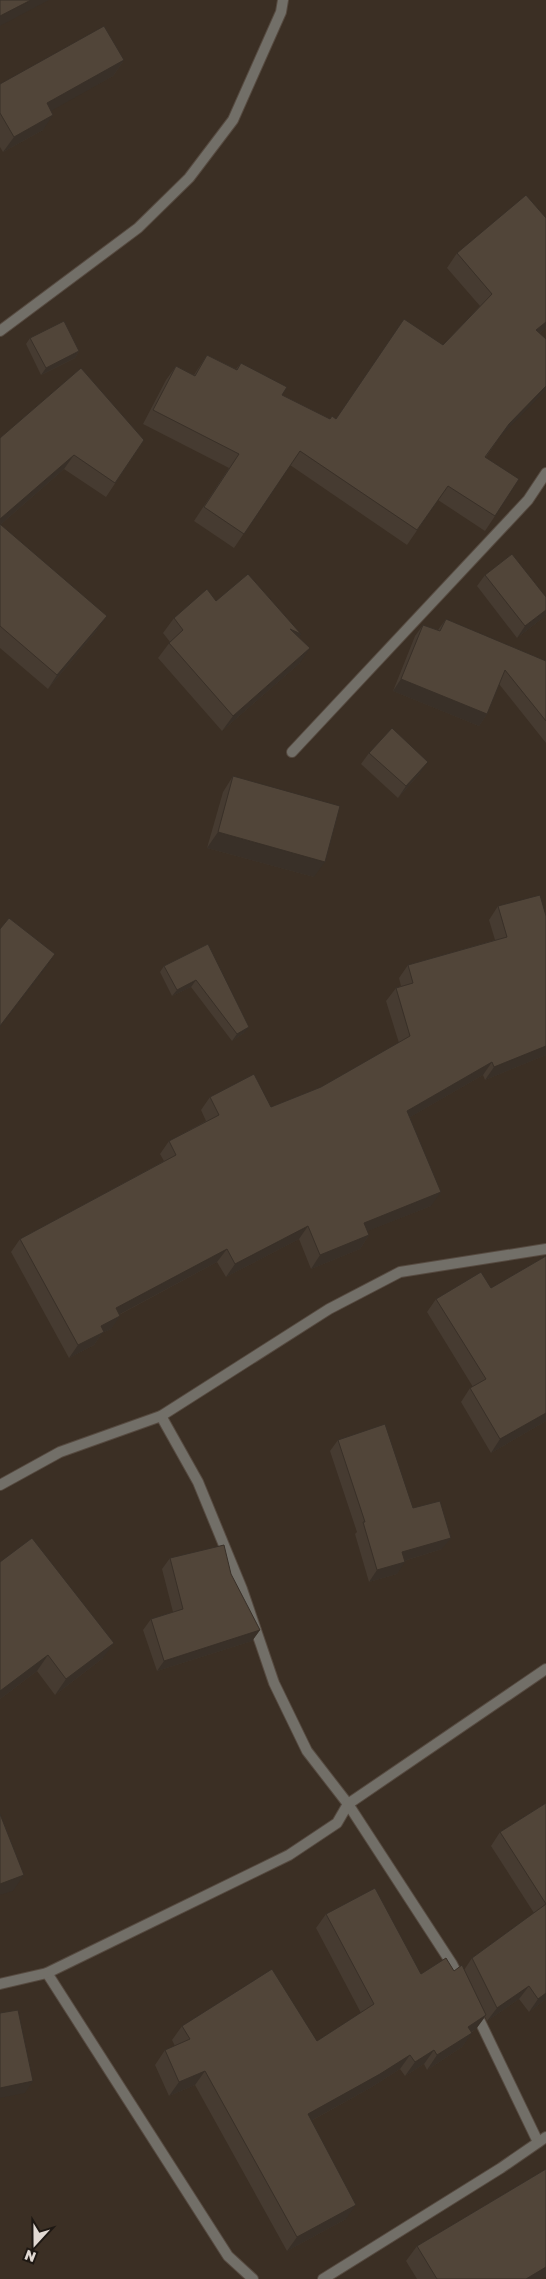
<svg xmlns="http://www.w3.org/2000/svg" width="546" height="2279" viewBox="0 0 546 2279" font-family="'Golos Text',sans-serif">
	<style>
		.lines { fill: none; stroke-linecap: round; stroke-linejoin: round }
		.minor-casing { stroke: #564a40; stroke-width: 12 }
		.minor { stroke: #726f68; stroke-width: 10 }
		.wall { fill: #463b31 }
		.shaded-wall { fill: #393028 }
		.building { fill: #514539; stroke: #393028 }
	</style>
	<rect width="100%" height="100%" fill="#3b2f24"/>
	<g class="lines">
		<defs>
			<g id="minor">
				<path d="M 0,331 L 138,228 L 189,178 L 233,120 L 281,12 L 283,0"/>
				<path d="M 292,752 L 528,500 L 546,473"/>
				<path d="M 161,1416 L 198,1482 L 242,1589 L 274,1683 L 307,1751 L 348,1804 L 452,1964 L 461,1982"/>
				<path d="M 0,1485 L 60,1452 L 161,1416 L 329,1309 L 400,1272 L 546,1249"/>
				<path d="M 47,1973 L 228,2256 L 253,2279"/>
				<path d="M 0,1984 L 47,1973 L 289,1855 L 337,1823 L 348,1804 L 546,1669"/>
				<path d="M 475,2011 L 538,2142"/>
				<path d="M 323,2279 L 501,2168 L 546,2137"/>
			</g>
		</defs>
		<use href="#minor" class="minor-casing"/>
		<use href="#minor" class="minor"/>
	</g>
	<g class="wall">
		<path d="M 124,60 L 113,76 L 51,110 L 43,130 L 3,152 L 0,147 L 0,84 Z"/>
		<path d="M 546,218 L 546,328 L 540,333 L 499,438 L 486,457 L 495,516 L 485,531 L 438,500 L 407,545 L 290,465 L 234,548 L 194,521 L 229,468 L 143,424 L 166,380 L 176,366 L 194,375 L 207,355 L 236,369 L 241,363 L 282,395 L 330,419 L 336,419 L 443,345 L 480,306 L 447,268 L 457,253 Z"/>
		<path d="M 30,338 L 79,351 L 75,358 L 41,375 L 26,344 Z"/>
		<path d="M 0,438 L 144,440 L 106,497 L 64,469 L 0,525 L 97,630 L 48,689 L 0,648 Z"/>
		<path d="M 485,575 L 546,597 L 546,614 L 544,617 L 517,638 L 477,586 Z"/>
		<path d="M 216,601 L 301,634 L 299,637 L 300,663 L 222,731 L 158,658 L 170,642 L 163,633 L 174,618 Z"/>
		<path d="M 446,619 L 546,661 L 546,743 L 499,684 L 487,714 L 479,726 L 393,691 L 415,636 L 423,625 L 438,630 Z"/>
		<path d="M 369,753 L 420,773 L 398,798 L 361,764 Z"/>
		<path d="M 233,776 L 314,877 L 207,848 L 223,792 Z"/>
		<path d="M 498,906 L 546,1055 L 485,1080 L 483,1075 L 410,1117 L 431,1206 L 367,1231 L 369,1235 L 360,1249 L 311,1269 L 299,1239 L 226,1277 L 217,1262 L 119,1315 L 111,1329 L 102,1333 L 94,1345 L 69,1358 L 11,1252 L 20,1239 L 164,1161 L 160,1154 L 169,1141 L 206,1121 L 201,1110 L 210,1097 L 271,1107 L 321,1087 L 399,1043 L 386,1001 L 396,988 L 401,986 L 399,978 L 408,965 L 495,940 L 489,920 Z"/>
		<path d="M 208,944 L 244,1033 L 232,1041 L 191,987 L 172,996 L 160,972 L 164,966 Z"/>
		<path d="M 546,1256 L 546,1421 L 491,1453 L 461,1402 L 470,1388 L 473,1387 L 427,1312 L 436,1299 L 491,1288 Z"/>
		<path d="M 338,1440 L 413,1508 L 442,1549 L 404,1561 L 397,1574 L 369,1582 L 355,1534 L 357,1532 L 330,1451 Z"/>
		<path d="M 170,1558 L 260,1630 L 252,1641 L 157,1671 L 143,1630 L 151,1619 L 173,1612 L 162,1569 Z"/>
		<path d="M 0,1562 L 103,1658 L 55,1695 L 37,1671 L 0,1699 Z"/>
		<path d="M 546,1803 L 546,1999 L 529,2012 L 519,1999 L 487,2021 L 485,2017 L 476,2029 L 471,2033 L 462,2047 L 427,2070 L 424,2064 L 405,2076 L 400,2069 L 370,2088 L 311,2121 L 346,2219 L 287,2251 L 195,2085 L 169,2096 L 155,2065 L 165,2050 L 175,2046 L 172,2040 L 182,2026 L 317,2041 L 361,2013 L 316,1928 L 326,1914 L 421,1974 L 464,1970 L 472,1958 L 534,1913 L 491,1846 L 500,1832 Z"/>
		<path d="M 546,2169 L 546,2276 L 541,2279 L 417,2279 L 406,2261 L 417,2246 Z"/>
	</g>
	<g class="shaded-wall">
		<path d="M 31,0 L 49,0 L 0,26 L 0,16 Z"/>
		<path d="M 124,60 L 113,76 L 37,119 L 47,103 Z"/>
		<path d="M 53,115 L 43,130 L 3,152 L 14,137 Z"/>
		<path d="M 546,322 L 546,328 L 526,344 L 536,330 Z"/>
		<path d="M 79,351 L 75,358 L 41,375 L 46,368 Z"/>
		<path d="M 546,386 L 546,390 L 499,438 L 509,424 Z"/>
		<path d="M 74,455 L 64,469 L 0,525 L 0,519 Z"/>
		<path d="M 546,610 L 546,614 L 544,617 L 517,638 L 525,626 Z"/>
		<path d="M 107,616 L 97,630 L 48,689 L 57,675 Z"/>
		<path d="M 290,629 L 301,634 L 291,649 Z"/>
		<path d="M 310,648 L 300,663 L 222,731 L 233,716 Z"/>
		<path d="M 401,679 L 487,714 L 479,726 L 393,691 Z"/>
		<path d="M 428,762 L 420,773 L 398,798 L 406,786 Z"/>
		<path d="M 218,832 L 325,862 L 314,877 L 207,848 Z"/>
		<path d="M 55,954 L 47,966 L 0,1027 L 0,1026 Z"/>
		<path d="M 196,980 L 191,987 L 172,996 L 177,990 Z"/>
		<path d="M 249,1027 L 244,1033 L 232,1041 L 237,1034 Z"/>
		<path d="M 546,1046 L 546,1055 L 485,1080 L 494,1067 Z"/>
		<path d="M 492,1062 L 483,1075 L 398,1124 L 407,1111 Z"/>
		<path d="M 441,1192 L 431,1206 L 355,1236 L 364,1223 Z"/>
		<path d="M 308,1226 L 299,1239 L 226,1277 L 235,1264 Z"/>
		<path d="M 369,1235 L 360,1249 L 311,1269 L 320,1255 Z"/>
		<path d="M 227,1249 L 217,1262 L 107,1321 L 116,1308 Z"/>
		<path d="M 120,1316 L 111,1329 L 102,1333 L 94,1345 L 69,1358 L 78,1345 L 101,1326 Z"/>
		<path d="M 546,1413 L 546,1421 L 491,1453 L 500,1439 Z"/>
		<path d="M 451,1538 L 442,1549 L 394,1564 L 402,1552 Z"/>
		<path d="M 405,1562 L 397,1574 L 369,1582 L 377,1570 Z"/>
		<path d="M 260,1630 L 252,1641 L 157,1671 L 164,1661 Z"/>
		<path d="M 114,1643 L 103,1658 L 55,1695 L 66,1679 Z"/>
		<path d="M 48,1655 L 37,1671 L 0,1699 L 0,1691 Z"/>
		<path d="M 24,1875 L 13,1891 L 0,1895 L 0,1884 Z"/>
		<path d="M 529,1986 L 519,1999 L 487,2021 L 497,2008 Z"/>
		<path d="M 546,1993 L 546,1999 L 529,2012 L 538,1999 Z"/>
		<path d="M 486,2015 L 476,2029 L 458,2041 L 468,2027 Z"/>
		<path d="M 472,2033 L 462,2047 L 427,2070 L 437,2055 Z"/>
		<path d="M 434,2050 L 424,2064 L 405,2076 L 415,2062 Z"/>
		<path d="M 410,2055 L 400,2069 L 370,2088 L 298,2128 L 308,2114 Z"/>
		<path d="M 205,2071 L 195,2085 L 169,2096 L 179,2082 Z"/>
		<path d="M 33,2081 L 25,2093 L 0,2098 L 0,2088 Z"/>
		<path d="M 356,2205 L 346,2219 L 287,2251 L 297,2237 Z"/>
		<path d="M 546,2267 L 546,2276 L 541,2279 L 526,2279 Z"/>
	</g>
	<g class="building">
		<path d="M 0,0 L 31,0 L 0,16 Z"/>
		<path d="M 104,26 L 124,60 L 47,103 L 53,115 L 14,137 L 0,113 L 0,84 Z"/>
		<path d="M 526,195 L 546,218 L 546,322 L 536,330 L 546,339 L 546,386 L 509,424 L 485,457 L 519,479 L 495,516 L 448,486 L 417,530 L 300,451 L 244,534 L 204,507 L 239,454 L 153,410 L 176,366 L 195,376 L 207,355 L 237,370 L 241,363 L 287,387 L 282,395 L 330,419 L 332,416 L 336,419 L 404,319 L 443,345 L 492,294 L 457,253 Z"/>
		<path d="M 64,321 L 79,351 L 46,368 L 30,338 Z"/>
		<path d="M 81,368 L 144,440 L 115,483 L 74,455 L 0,519 L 0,438 Z"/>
		<path d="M 0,524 L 107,616 L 57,675 L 0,626 Z"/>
		<path d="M 512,554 L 546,597 L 546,610 L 525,626 L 485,575 Z"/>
		<path d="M 248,574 L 301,634 L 290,629 L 310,648 L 233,716 L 169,643 L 183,630 L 174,618 L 207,589 L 216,601 Z"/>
		<path d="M 446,619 L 546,661 L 546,721 L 505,670 L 487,714 L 401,679 L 423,625 L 440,631 Z"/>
		<path d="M 392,728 L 428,762 L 406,786 L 369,753 Z"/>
		<path d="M 233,776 L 340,806 L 325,862 L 218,832 Z"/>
		<path d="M 540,895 L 546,916 L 546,1046 L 494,1067 L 492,1062 L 407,1111 L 441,1192 L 364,1223 L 369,1235 L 320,1255 L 308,1226 L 235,1264 L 227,1249 L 116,1308 L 120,1316 L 101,1326 L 104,1332 L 78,1345 L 20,1239 L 176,1155 L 169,1141 L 219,1115 L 210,1097 L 254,1074 L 271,1107 L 321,1087 L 410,1036 L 396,988 L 413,983 L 408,965 L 507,937 L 498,906 Z"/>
		<path d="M 9,918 L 55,954 L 0,1026 L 0,929 Z"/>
		<path d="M 208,944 L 249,1027 L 237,1034 L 196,980 L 177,990 L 164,966 Z"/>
		<path d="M 546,1256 L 546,1413 L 500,1439 L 470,1388 L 486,1379 L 436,1299 L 481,1272 L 491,1288 Z"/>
		<path d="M 385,1424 L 413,1508 L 440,1501 L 451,1538 L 402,1552 L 405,1562 L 377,1570 L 363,1522 L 365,1522 L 338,1440 Z"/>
		<path d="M 32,1538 L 114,1643 L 66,1679 L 48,1655 L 0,1691 L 0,1562 Z"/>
		<path d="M 224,1545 L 231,1574 L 260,1630 L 164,1661 L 151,1619 L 183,1609 L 170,1558 Z"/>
		<path d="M 546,1803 L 546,1904 L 500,1832 Z"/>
		<path d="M 0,1814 L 24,1875 L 0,1884 Z"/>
		<path d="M 375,1888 L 421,1974 L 446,1958 L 454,1971 L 462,1965 L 486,2015 L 468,2027 L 472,2033 L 437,2055 L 434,2050 L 415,2062 L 410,2055 L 380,2074 L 308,2114 L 356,2205 L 297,2237 L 205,2071 L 179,2082 L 165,2050 L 190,2039 L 182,2026 L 272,1969 L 317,2041 L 374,2004 L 326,1914 Z"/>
		<path d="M 546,1904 L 546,1993 L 538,1999 L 529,1986 L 497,2008 L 472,1958 Z"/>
		<path d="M 18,2010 L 33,2081 L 0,2088 L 0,2013 Z"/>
		<path d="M 546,2169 L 546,2267 L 526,2279 L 437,2279 L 417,2246 Z"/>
	</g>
	<g transform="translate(35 2244) rotate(201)" stroke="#1e1813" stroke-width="4" paint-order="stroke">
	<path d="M0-4L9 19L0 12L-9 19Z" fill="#e1d9d3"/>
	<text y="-8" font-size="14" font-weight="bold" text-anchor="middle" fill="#e1d9d3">N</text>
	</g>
</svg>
